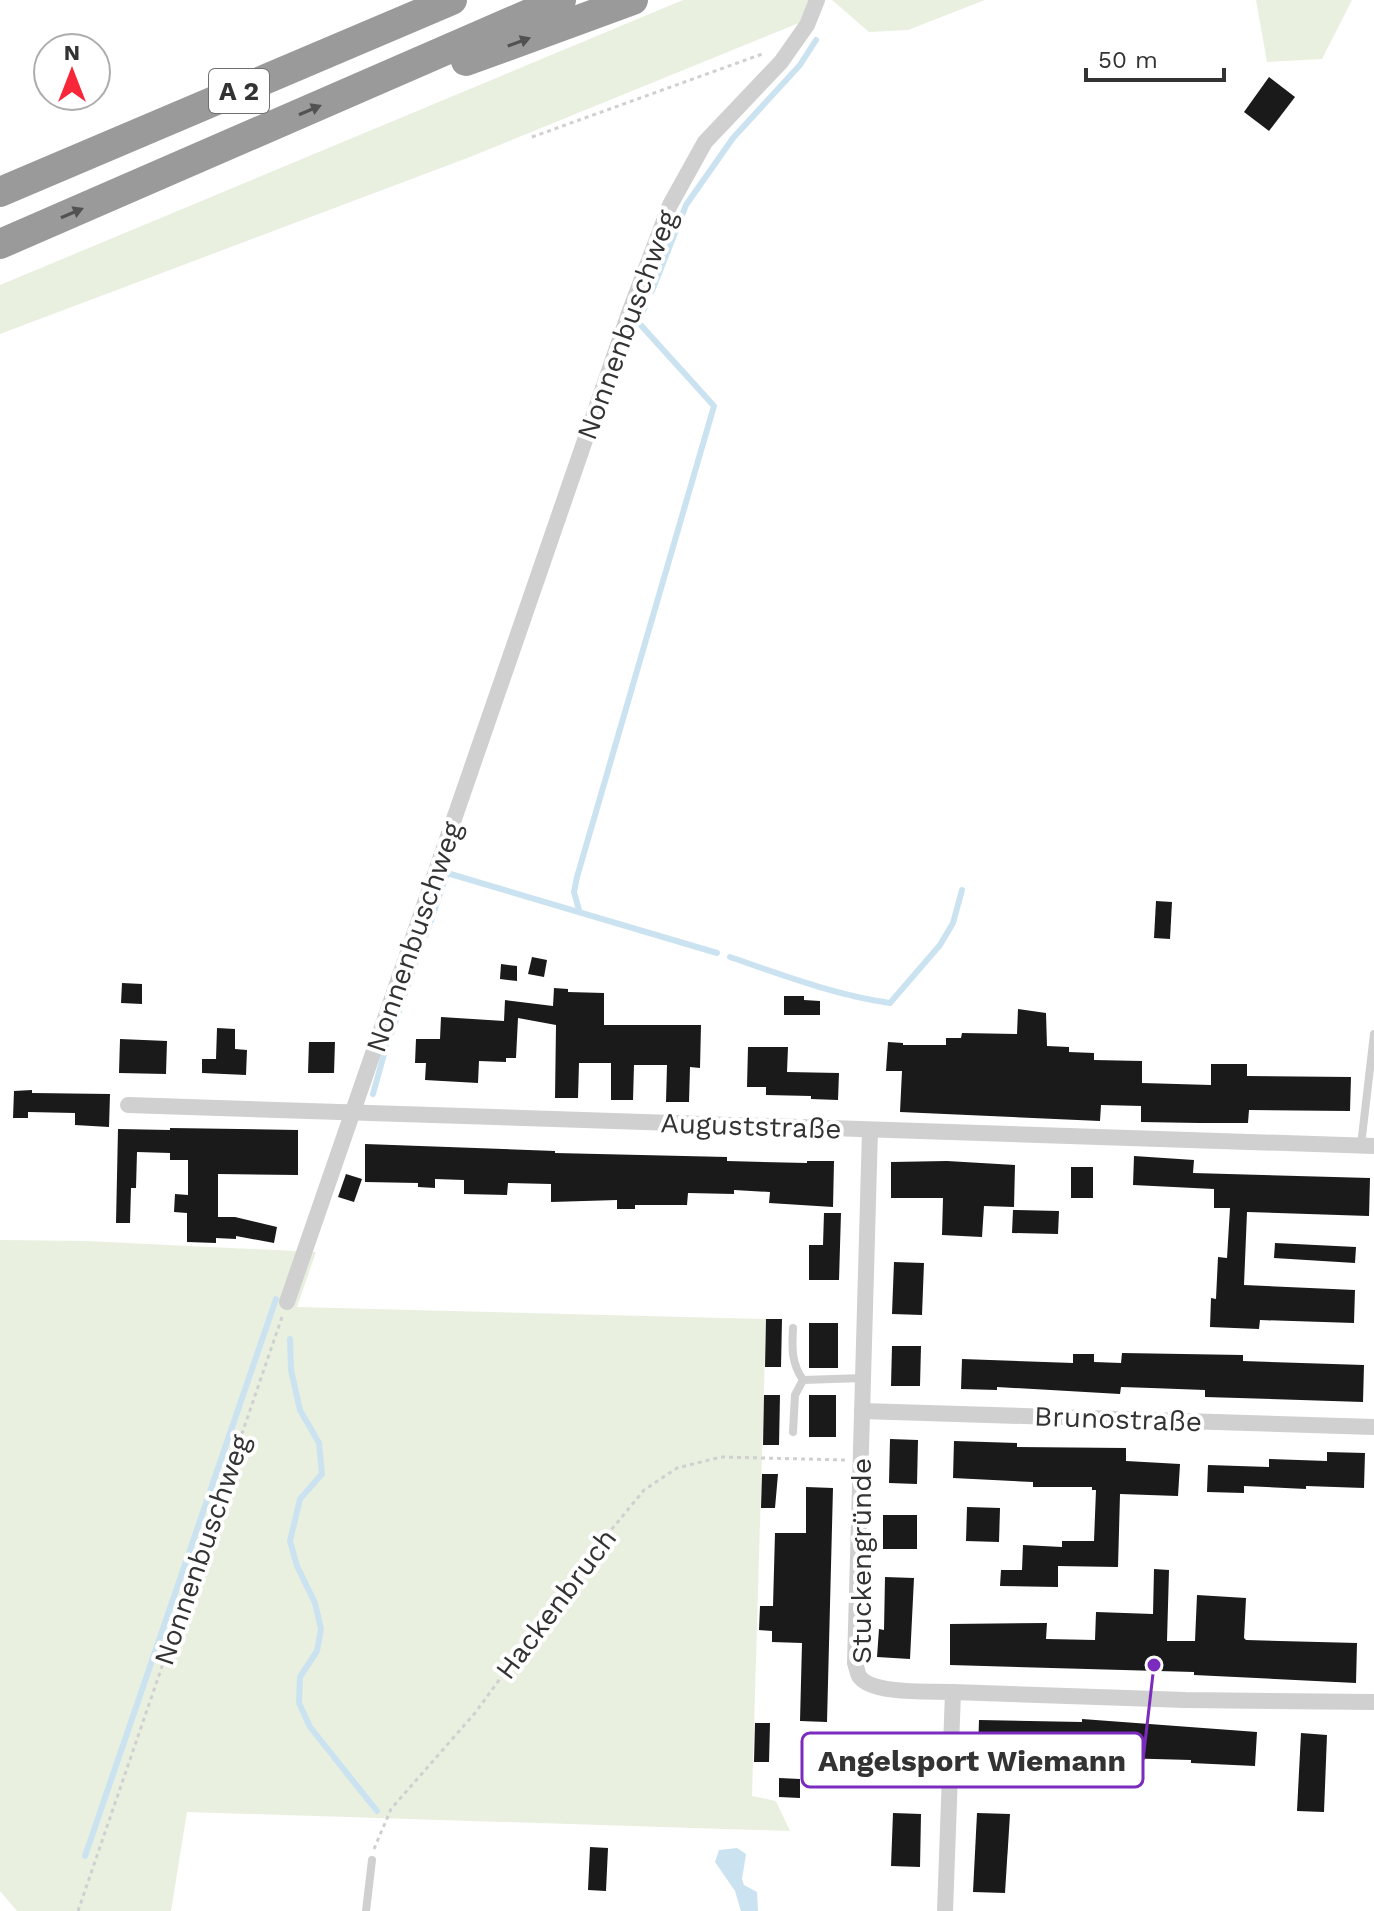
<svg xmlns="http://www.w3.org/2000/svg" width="1374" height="1911" viewBox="0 0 1374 1911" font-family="'Work Sans',sans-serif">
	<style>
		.green { fill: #e9f0e0 }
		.water { fill: #cbe3f1 }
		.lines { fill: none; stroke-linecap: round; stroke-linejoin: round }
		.stream { stroke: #cbe3f1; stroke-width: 6 }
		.building { fill: #1a1a1a }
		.path { stroke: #d0d0d0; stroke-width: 3; stroke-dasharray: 4 4; stroke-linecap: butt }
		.lane { stroke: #d0d0d0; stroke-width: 8 }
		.street { stroke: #d0d0d0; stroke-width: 16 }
		.highway { stroke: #9a9a9a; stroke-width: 30 }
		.oneway { fill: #525252 }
		.labels { text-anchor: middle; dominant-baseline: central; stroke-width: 8; stroke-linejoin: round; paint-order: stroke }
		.shield { fill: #fff; stroke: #707070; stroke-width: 2 }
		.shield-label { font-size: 26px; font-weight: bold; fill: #333 }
		.street-label { font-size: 28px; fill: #333; stroke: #fff }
		.leader { fill: none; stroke: #7b2cbf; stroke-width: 3 }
		.callout-dot { fill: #7b2cbf; stroke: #fff; stroke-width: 3 }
		.callout { fill: #fff; stroke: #7b2cbf; stroke-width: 3 }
		.callout-label { font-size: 30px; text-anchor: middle; font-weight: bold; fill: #333 }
	</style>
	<rect width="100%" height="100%" fill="#fff"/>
	<g class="green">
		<path d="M 683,0 L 809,0 L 799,23 L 470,157 L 0,334 L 0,285 Z"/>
		<path d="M 832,0 L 985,0 L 908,30 L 869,32 Z"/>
		<path d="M 1256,0 L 1352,0 L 1322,59 L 1267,62 Z"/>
		<path d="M 0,1240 L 86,1241 L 316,1252 L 297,1307 L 766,1319 L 752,1796 L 776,1801 L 790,1831 L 187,1812 L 171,1911 L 17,1911 L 0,1891 Z"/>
	</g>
	<path class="water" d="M 737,1848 L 746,1854 L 742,1879 L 744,1885 L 757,1892 L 758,1911 L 741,1911 L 735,1891 L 715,1862 L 719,1850 Z"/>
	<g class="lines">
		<g class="stream">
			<path d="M 652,291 L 686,205 L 733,138 L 800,65 L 816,40"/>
			<path d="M 579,910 L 574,892 L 577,877 L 714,406 L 638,322 L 645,307"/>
			<path d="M 426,935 L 447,873 L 717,953"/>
			<path d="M 730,957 C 782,975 835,995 890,1003 L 940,945 L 953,923 L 962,890"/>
			<path d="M 392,1032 L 419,952"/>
			<path d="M 373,1094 L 386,1047"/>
			<path d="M 290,1339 L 291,1370 L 300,1410 L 319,1443 L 322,1474 L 300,1499 L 290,1541 L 297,1566 L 315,1603 L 321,1629 L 317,1651 L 300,1677 L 299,1703 L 310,1727 L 377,1811"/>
			<path d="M 85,1856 L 276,1299"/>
		</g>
	</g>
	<g class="building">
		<path d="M 1269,77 L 1295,97 L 1269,131 L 1244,112 Z"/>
		<path d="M 1156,901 L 1172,902 L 1170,939 L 1154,938 Z"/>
		<path d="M 532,957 L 547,960 L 544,977 L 528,974 Z"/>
		<path d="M 501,964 L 517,966 L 517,981 L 500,979 Z"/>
		<path d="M 122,983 L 142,984 L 142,1004 L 121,1003 Z"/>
		<path d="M 554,988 L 568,989 L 568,992 L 604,993 L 604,1025 L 701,1025 L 700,1068 L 690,1067 L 689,1102 L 666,1102 L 667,1065 L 634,1065 L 633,1100 L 611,1100 L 611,1063 L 579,1063 L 578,1098 L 555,1098 L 556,1025 L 518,1018 L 516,1058 L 506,1058 L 506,1062 L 479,1061 L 478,1083 L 425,1080 L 426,1063 L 415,1063 L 416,1039 L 440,1039 L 441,1017 L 504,1021 L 505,1000 L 553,1006 Z"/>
		<path d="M 784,996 L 804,996 L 804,1000 L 820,1001 L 820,1015 L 784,1015 Z"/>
		<path d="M 1018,1009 L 1046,1013 L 1047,1046 L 1069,1047 L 1069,1052 L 1094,1053 L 1094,1060 L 1142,1061 L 1142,1083 L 1211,1085 L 1211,1064 L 1247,1064 L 1247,1076 L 1351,1077 L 1350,1111 L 1249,1110 L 1248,1123 L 1199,1123 L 1141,1122 L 1141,1106 L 1101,1105 L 1100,1121 L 900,1112 L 902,1071 L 886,1071 L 888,1042 L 903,1043 L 903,1045 L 946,1045 L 946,1038 L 961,1038 L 962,1033 L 1017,1034 Z"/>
		<path d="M 217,1028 L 235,1029 L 235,1049 L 247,1050 L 246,1075 L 202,1073 L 202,1059 L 216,1059 Z"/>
		<path d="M 120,1039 L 167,1041 L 166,1074 L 119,1073 Z"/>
		<path d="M 309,1042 L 335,1042 L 334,1073 L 308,1073 Z"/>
		<path d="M 748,1047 L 788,1047 L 787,1072 L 839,1073 L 838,1100 L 811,1099 L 811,1096 L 766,1095 L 766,1087 L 747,1087 Z"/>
		<path d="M 32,1090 L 32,1093 L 110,1094 L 109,1127 L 75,1125 L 75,1113 L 28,1112 L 28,1118 L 13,1118 L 14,1091 Z"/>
		<path d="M 170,1128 L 298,1130 L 298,1175 L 218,1174 L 218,1217 L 235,1217 L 277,1227 L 274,1243 L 236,1236 L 236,1239 L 216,1238 L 216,1243 L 187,1242 L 187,1213 L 174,1212 L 175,1194 L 188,1195 L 188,1160 L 170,1160 L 170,1153 L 137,1152 L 136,1188 L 131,1188 L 130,1223 L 116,1223 L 118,1129 L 170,1130 Z"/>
		<path d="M 365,1144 L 555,1151 L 555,1153 L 727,1157 L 727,1161 L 807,1163 L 807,1161 L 834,1161 L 833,1207 L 769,1203 L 770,1192 L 734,1190 L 734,1194 L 688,1193 L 687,1205 L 635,1205 L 635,1209 L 617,1209 L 617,1200 L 551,1202 L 551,1184 L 508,1183 L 507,1195 L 464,1194 L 464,1180 L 435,1179 L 435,1188 L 418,1187 L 418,1183 L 365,1182 Z"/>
		<path d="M 1134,1156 L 1194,1160 L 1193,1173 L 1370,1178 L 1369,1216 L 1247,1212 L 1244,1285 L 1355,1290 L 1354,1323 L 1260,1320 L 1259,1329 L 1210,1327 L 1211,1298 L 1216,1299 L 1218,1257 L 1227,1258 L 1230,1208 L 1214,1208 L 1214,1189 L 1133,1185 Z"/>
		<path d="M 947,1161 L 1015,1165 L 1014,1207 L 984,1206 L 982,1237 L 942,1235 L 943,1198 L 891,1198 L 891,1162 Z"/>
		<rect x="1071" y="1167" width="22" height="31"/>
		<path d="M 346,1174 L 362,1179 L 354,1202 L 338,1197 Z"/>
		<path d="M 1013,1210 L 1059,1211 L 1058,1234 L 1012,1233 Z"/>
		<path d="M 824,1213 L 841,1213 L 839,1280 L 809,1280 L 809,1245 L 823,1245 Z"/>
		<path d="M 1275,1243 L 1356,1247 L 1355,1263 L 1274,1258 Z"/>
		<path d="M 894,1262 L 924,1263 L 922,1315 L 892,1314 Z"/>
		<path d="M 766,1319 L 782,1319 L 781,1367 L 765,1367 Z"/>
		<rect x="809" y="1323" width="29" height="45"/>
		<path d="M 892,1346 L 921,1346 L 920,1386 L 891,1386 Z"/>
		<path d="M 1122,1353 L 1243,1355 L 1243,1361 L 1364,1365 L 1363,1402 L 1205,1397 L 1205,1390 L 1151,1388 L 1121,1387 L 1120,1394 L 997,1387 L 997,1390 L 961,1389 L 962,1359 L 1073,1363 L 1073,1354 L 1094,1354 L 1094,1362 L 1121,1363 Z"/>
		<path d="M 764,1395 L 780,1395 L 779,1445 L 763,1445 Z"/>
		<rect x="809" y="1395" width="27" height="42"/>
		<path d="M 890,1439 L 918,1440 L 917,1484 L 889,1483 Z"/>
		<path d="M 954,1441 L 1017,1443 L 1017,1447 L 1126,1448 L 1126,1461 L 1180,1464 L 1178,1496 L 1120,1494 L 1118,1567 L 1058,1566 L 1058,1587 L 1000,1586 L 1001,1570 L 1022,1570 L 1023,1545 L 1062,1547 L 1062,1541 L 1094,1541 L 1096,1490 L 1092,1490 L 1092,1487 L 1033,1487 L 1033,1482 L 953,1478 Z"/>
		<path d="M 1327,1452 L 1365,1453 L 1364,1488 L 1306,1486 L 1306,1489 L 1244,1486 L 1244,1493 L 1207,1492 L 1208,1465 L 1269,1467 L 1269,1459 L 1327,1461 Z"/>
		<path d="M 762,1474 L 778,1474 L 775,1508 L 761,1508 Z"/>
		<path d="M 806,1487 L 833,1488 L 827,1722 L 800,1721 L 802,1643 L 772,1642 L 772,1631 L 759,1630 L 760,1606 L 773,1606 L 775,1533 L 806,1533 Z"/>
		<path d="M 967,1507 L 1000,1508 L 999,1542 L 966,1541 Z"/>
		<rect x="883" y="1515" width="34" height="34"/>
		<path d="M 1154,1569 L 1169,1570 L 1167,1641 L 1195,1641 L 1197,1595 L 1246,1598 L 1244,1638 L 1246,1640 L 1357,1643 L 1356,1683 L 1194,1675 L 1194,1672 L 950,1665 L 950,1624 L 1047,1623 L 1046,1639 L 1095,1640 L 1096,1612 L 1153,1614 Z"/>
		<path d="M 885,1577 L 914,1578 L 910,1659 L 877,1657 L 879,1629 L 884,1630 Z"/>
		<path d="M 1082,1719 L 1257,1732 L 1255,1766 L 1191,1763 L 1191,1760 L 1044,1756 L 1028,1755 L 1028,1752 L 978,1751 L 979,1720 L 1082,1722 Z"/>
		<path d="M 755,1723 L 770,1723 L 769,1762 L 754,1762 Z"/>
		<path d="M 1301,1733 L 1327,1735 L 1324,1812 L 1297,1811 Z"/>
		<path d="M 779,1778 L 800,1779 L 800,1798 L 779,1797 Z"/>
		<path d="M 893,1813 L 921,1814 L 920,1867 L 891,1866 Z"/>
		<path d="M 977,1813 L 1010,1814 L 1005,1893 L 973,1892 Z"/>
		<path d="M 590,1847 L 608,1848 L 606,1891 L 588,1890 Z"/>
	</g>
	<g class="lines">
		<g class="path">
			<path d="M 532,137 L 765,53"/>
			<path d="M 374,1849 L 391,1809 L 475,1713 L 589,1557 L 644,1490 L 677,1468 L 721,1457 L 846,1460"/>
			<path d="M 78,1911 L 282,1317"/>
		</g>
		<g class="lane">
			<path d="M 1361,1145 L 1374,1034"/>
			<path d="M 793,1328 C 792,1347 791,1363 803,1380"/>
			<path d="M 793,1432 L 795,1395 L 803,1380 L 863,1378"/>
			<path d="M 366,1911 L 372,1860"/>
		</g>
		<g class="street">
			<path d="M 128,1105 L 1374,1146"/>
			<path d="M 870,1130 L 855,1663 C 856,1666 858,1674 859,1676 C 871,1695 932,1691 953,1692 L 945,1911"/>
			<path d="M 287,1302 L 629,313 L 670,205 L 705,142 L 781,62 L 807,25 L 817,0"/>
			<path d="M 862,1411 L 1374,1427"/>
			<path d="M 953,1692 L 1185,1700 L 1374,1702"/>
		</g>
		<g class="highway">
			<path d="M 466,61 L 633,0"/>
			<path d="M 0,192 L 452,0"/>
			<path d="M 0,244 L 561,0"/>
		</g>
	</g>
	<defs><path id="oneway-solid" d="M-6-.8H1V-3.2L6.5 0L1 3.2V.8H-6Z" transform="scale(2)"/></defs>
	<g class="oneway">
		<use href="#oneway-solid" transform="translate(519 42) rotate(-20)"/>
		<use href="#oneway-solid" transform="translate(310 110) rotate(-23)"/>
		<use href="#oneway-solid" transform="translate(72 213) rotate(-23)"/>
	</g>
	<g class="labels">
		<rect class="shield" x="209" y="69" width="60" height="44" rx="6"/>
		<g class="shield-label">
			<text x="239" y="91">A 2</text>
		</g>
		<g class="street-label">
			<text transform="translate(627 325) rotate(-70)">Nonnenbuschweg</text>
			<text transform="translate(414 937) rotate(-71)">Nonnenbuschweg</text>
			<text transform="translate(751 1126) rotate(2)">Auguststraße</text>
			<text transform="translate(1118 1419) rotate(2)">Brunostraße</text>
			<text transform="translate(202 1550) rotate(-71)">Nonnenbuschweg</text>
			<text transform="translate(861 1561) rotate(-90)">Stuckengründe</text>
			<text transform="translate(556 1604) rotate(-53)">Hackenbruch</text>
		</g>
	</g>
	<path class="leader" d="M1154 1665L1143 1760"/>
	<circle class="callout-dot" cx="1154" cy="1665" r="8"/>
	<rect class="callout" x="802" y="1733" width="341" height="54" rx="8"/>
	<g class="callout-label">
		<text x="972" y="1771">Angelsport Wiemann</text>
	</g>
	<g transform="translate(72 72)"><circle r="38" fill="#ffffff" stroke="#adadad" stroke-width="2"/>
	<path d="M0-6L14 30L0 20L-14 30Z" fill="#f72739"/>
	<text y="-12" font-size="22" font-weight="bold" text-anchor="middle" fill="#333333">N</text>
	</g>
	<path d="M1086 68v12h138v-12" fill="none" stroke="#333333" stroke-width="4"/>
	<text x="1098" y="68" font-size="24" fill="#333333" stroke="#ffffff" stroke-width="6" paint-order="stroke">50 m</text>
</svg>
